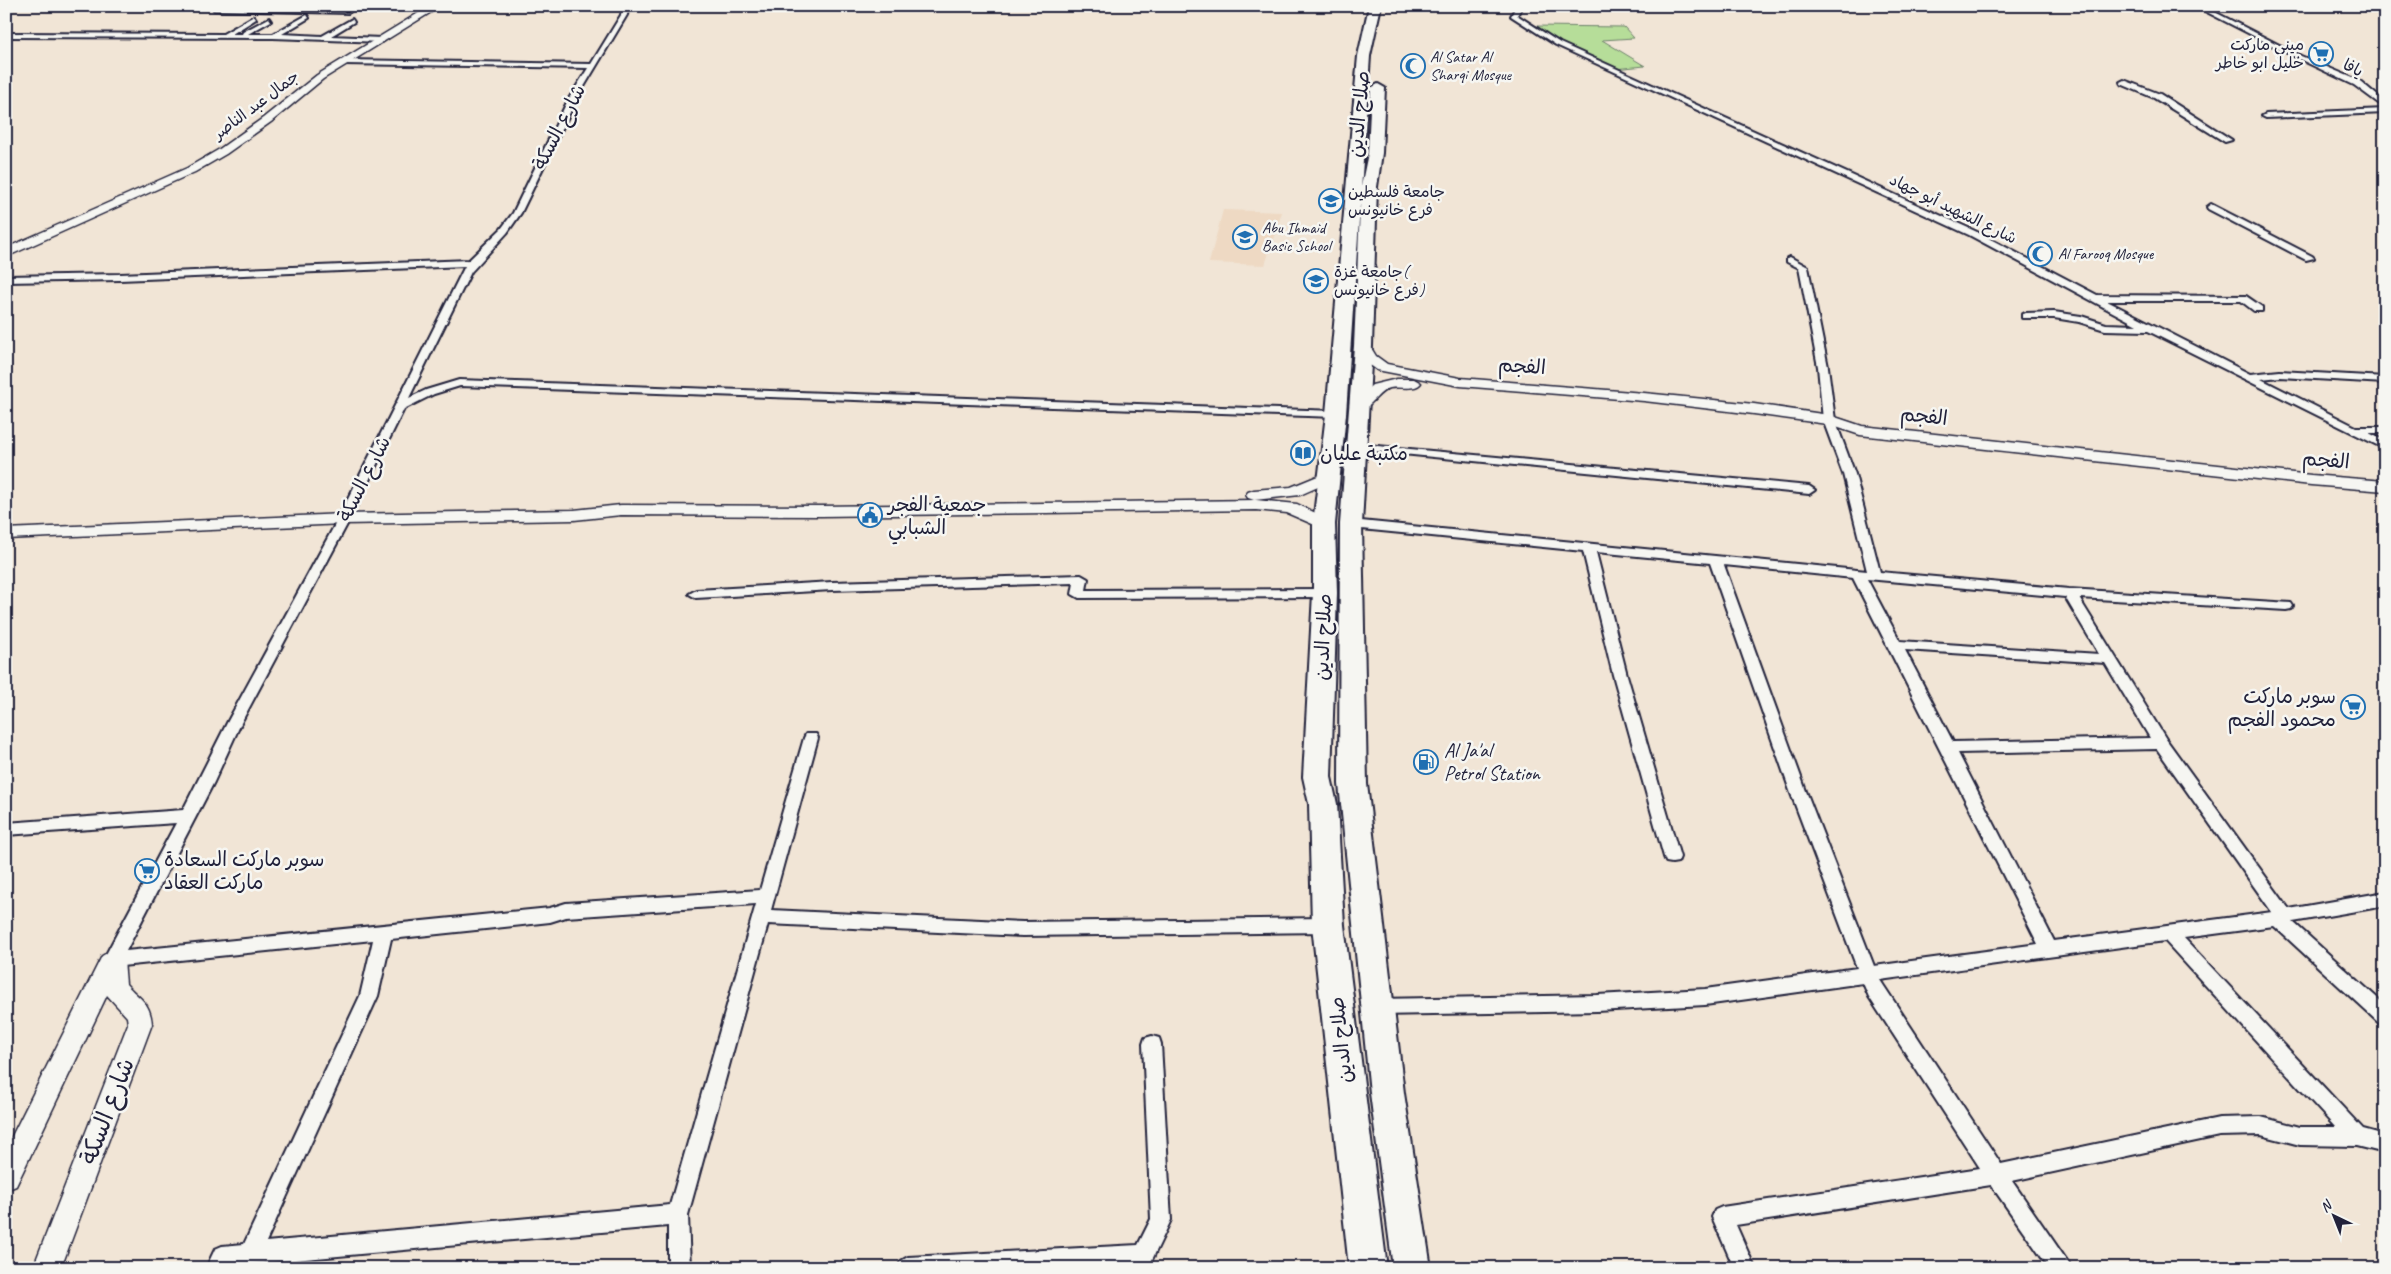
<svg xmlns="http://www.w3.org/2000/svg" width="2391" height="1274" viewBox="0 0 2391 1274" font-family="Caveat,'Playpen Sans Arabic',sans-serif">
	<style>
		.built { fill: #eed9c3 }
		.green { fill: #b6dd99; stroke: #6c806a }
		.lines { fill: none; stroke-linecap: round; stroke-linejoin: round }
		.street-casing { stroke: #22223b; stroke-width: 4 }
		.secondary-casing { stroke: #22223b; stroke-width: 3 }
		.highway-casing { stroke: #22223b; stroke-width: 4 }
		.street { fill: #f6f6f2; fill-rule: evenodd }
		.secondary { fill: #f6f6f2; fill-rule: evenodd }
		.highway { fill: #f6f6f2; fill-rule: evenodd }
		.labels { text-anchor: middle; dominant-baseline: central; stroke-width: 5; stroke-linejoin: round; paint-order: stroke }
		.far-poi-label { font-size: 16px; fill: #22223b; stroke: #f6f6f2; text-anchor: start }
		.far-street-label { font-size: 16px; fill: #22223b; stroke: #f6f6f2 }
		.street-label { font-size: 20px; fill: #22223b; stroke: #f6f6f2 }
		.poi-label { font-size: 20px; fill: #22223b; stroke: #f6f6f2; text-anchor: start }
		.near-street-label { font-size: 24px; fill: #22223b; stroke: #f6f6f2 }
	</style>
	<rect width="100%" height="100%" fill="#f1e5d6"/>
	<filter id="ink" filterUnits="userSpaceOnUse"><feTurbulence type="fractalNoise" baseFrequency=".02" numOctaves="2"/><feDisplacementMap in="SourceGraphic" scale="10" xChannelSelector="R" yChannelSelector="G"/><feConvolveMatrix kernelMatrix="1 2 1 2 8 2 1 2 1" color-interpolation-filters="sRGB"/></filter>
	<g filter="url(#ink)">
		<path class="built" d="M 1223,210 L 1282,212 L 1265,265 L 1209,263 Z"/>
		<path class="green" d="M 1535,26 L 1624,27 L 1634,38 L 1602,40 L 1645,66 L 1614,69 L 1557,41 Z"/>
		<g class="lines">
			<defs>
				<g id="street">
					<path d="M 623,6 L 629,6 L 627,15 L 576,100 L 521,213 L 507,233 L 471,272 L 409,398 L 426,390 L 459,380 L 1336,411 L 1342,414 L 1336,417 L 460,386 L 434,394 L 404,409 L 350,519 L 242,721 L 214,782 L 126,951 L 550,908 L 566,903 L 760,890 L 804,738 L 806,734 L 816,734 L 818,738 L 771,910 L 1023,922 L 1328,918 L 1334,920 L 1337,925 L 1334,930 L 1328,932 L 1023,936 L 768,924 L 688,1215 L 690,1268 L 668,1268 L 668,1226 L 228,1266 L 227,1268 L 206,1268 L 215,1249 L 222,1246 L 244,1244 L 360,996 L 373,940 L 112,967 L 106,965 L 103,960 L 176,823 L 6,835 L 6,823 L 183,810 L 228,721 L 338,519 L 465,266 L 120,280 L 6,282 L 6,276 L 120,274 L 469,260 L 501,229 L 513,213 L 568,100 L 588,68 L 344,64 L 340,62 L 344,60 L 591,64 L 621,15 ZM 756,904 L 670,1205 L 266,1242 L 378,996 L 391,939 L 550,922 L 566,917 Z"/>
					<path d="M 1516,6 L 1523,6 L 1517,15 L 1560,43 L 1975,231 L 2097,295 L 2246,296 L 2262,307 L 2262,311 L 2254,311 L 2241,301 L 2107,301 L 2250,374 L 2280,371 L 2385,377 L 2385,383 L 2280,377 L 2261,379 L 2356,427 L 2385,427 L 2385,433 L 2369,433 L 2385,441 L 2385,449 L 2148,331 L 2105,330 L 2079,322 L 2054,318 L 2022,318 L 2022,314 L 2026,313 L 2054,312 L 2081,316 L 2106,324 L 2137,325 L 1969,235 L 1556,45 L 1511,16 Z"/>
					<path d="M 2195,6 L 2203,6 L 2301,56 L 2360,81 L 2385,102 L 2385,108 L 2354,85 L 2297,58 Z"/>
					<path d="M 216,7 L 348,9 L 351,11 L 348,13 L 214,10 Z"/>
					<path d="M 307,15 L 309,18 L 282,34 L 322,36 L 352,19 L 354,22 L 331,36 L 382,38 L 385,40 L 382,42 L 273,38 L 6,37 L 6,33 L 223,34 L 254,16 L 256,19 L 232,34 L 242,34 L 243,32 L 269,18 L 271,21 L 248,34 L 273,34 Z"/>
					<path d="M 2124,80 L 2160,94 L 2232,140 L 2225,142 L 2154,98 L 2121,84 L 2120,82 Z"/>
					<path d="M 2385,109 L 2385,113 L 2266,118 L 2262,116 L 2266,114 Z"/>
					<path d="M 2211,204 L 2312,256 L 2314,258 L 2306,260 L 2208,209 L 2207,207 Z"/>
					<path d="M 1790,257 L 1808,267 L 1828,367 L 1835,420 L 1855,474 L 1880,572 L 2069,589 L 2291,603 L 2293,606 L 2291,609 L 2286,610 L 2079,598 L 2166,739 L 2289,909 L 2385,892 L 2385,906 L 2293,922 L 2385,1005 L 2385,1025 L 2379,1023 L 2274,926 L 2184,938 L 2363,1129 L 2385,1135 L 2385,1153 L 2357,1146 L 2300,1145 L 2261,1135 L 2219,1136 L 2012,1181 L 2072,1268 L 2049,1268 L 1991,1185 L 1736,1225 L 1755,1268 L 1734,1268 L 1712,1217 L 1715,1210 L 1722,1207 L 1980,1168 L 1869,997 L 1863,983 L 1705,1005 L 1597,1011 L 1377,1015 L 1371,1013 L 1368,1007 L 1371,1001 L 1377,999 L 1597,995 L 1705,989 L 1857,968 L 1790,791 L 1710,563 L 1596,552 L 1627,675 L 1680,857 L 1678,862 L 1672,863 L 1666,862 L 1664,857 L 1613,675 L 1583,551 L 1351,528 L 1345,524 L 1351,520 L 1867,571 L 1843,474 L 1823,420 L 1818,367 L 1799,268 L 1787,262 L 1787,258 ZM 1724,565 L 1853,578 L 2038,944 L 1874,966 L 1806,791 ZM 1867,579 L 2065,597 L 2099,654 L 1900,641 ZM 1905,650 L 2105,663 L 2150,738 L 1953,742 ZM 2157,749 L 2272,912 L 2054,941 L 1958,753 ZM 2165,941 L 2335,1127 L 2300,1127 L 2261,1117 L 2219,1118 L 2001,1164 L 1880,980 Z"/>
					<path d="M 1356,444 L 1809,486 L 1815,490 L 1809,494 L 1352,449 L 1350,447 Z"/>
					<path d="M 1081,575 L 1088,579 L 1086,590 L 1325,589 L 1332,593 L 1325,597 L 1079,598 L 1072,594 L 1074,583 L 832,590 L 696,598 L 689,594 L 696,590 L 832,582 Z"/>
					<path d="M 1152,1036 L 1159,1038 L 1161,1044 L 1171,1220 L 1151,1262 L 1144,1265 L 1103,1268 L 898,1268 L 901,1261 L 908,1257 L 1138,1245 L 1151,1219 L 1143,1044 L 1145,1038 Z"/>
				</g>
				<g id="secondary">
					<path d="M 430,6 L 441,6 L 323,79 L 271,122 L 226,154 L 195,172 L 6,257 L 6,248 L 187,168 L 218,150 L 263,118 L 317,75 Z"/>
					<path d="M 1363,342 L 1368,343 L 1376,356 L 1387,364 L 1460,378 L 1644,393 L 1754,404 L 1829,415 L 1862,426 L 2311,475 L 2385,481 L 2385,491 L 2311,485 L 1860,435 L 1827,424 L 1754,414 L 1644,401 L 1460,386 L 1377,370 L 1366,362 L 1356,346 Z"/>
					<path d="M 1397,379 L 1414,379 L 1421,383 C 1415,391 1400,386 1390,388 C 1377,392 1372,407 1360,410 L 1352,405 L 1372,385 Z"/>
					<path d="M 1330,471 L 1336,473 L 1338,476 L 1336,479 L 1300,495 L 1254,500 L 1248,498 L 1246,495 L 1248,492 L 1254,490 L 1291,487 Z"/>
					<path d="M 1256,500 L 1297,504 L 1330,520 L 1332,524 L 1330,528 L 1324,529 L 1287,513 L 1256,510 L 821,516 L 621,515 L 574,520 L 344,524 L 6,539 L 6,529 L 344,514 L 574,510 L 621,505 L 821,506 Z"/>
					<path d="M 112,950 L 120,953 L 124,960 L 126,984 C 140,1000 150,1001 152,1024 L 61,1268 L 33,1268 L 128,1024 L 127,1017 L 107,995 L 16,1186 L 6,1190 L 6,1148 L 102,956 Z"/>
				</g>
				<g id="highway">
					<path d="M 1369,6 L 1381,6 L 1370,56 L 1346,414 L 1335,524 L 1337,593 L 1331,777 L 1337,804 L 1344,925 L 1387,1268 L 1349,1268 L 1312,925 L 1309,804 L 1303,777 L 1313,593 L 1313,524 L 1326,414 L 1358,56 Z"/>
					<path d="M 1378,84 L 1385,88 L 1382,153 L 1377,187 L 1372,346 L 1362,524 L 1367,784 L 1404,1093 L 1431,1268 L 1393,1268 L 1370,1093 L 1339,784 L 1340,524 L 1354,346 L 1361,187 L 1368,153 L 1371,88 Z"/>
				</g>
			</defs>
			<use href="#street" class="street-casing"/>
			<use href="#secondary" class="secondary-casing"/>
			<use href="#highway" class="highway-casing"/>
			<use href="#street" class="street"/>
			<use href="#secondary" class="secondary"/>
			<use href="#highway" class="highway"/>
		</g>
	</g>
	<defs>
		<symbol id="supermarket-ring" viewBox="-11 -11 22 22"><circle r="9.5" fill="#f6f6f2" stroke="#1f6fb2" stroke-width="1.5"/><path d="M-6-5.5h2.5l.6 2H6L4.5 2H-2.5L-4.4-4H-6ZM-1.5 3.2a1.3 1.3 0 1 0 .1 0ZM3 3.2a1.3 1.3 0 1 0 .1 0Z" fill="#1f6fb2"/></symbol>
		<symbol id="mosque-ring" viewBox="-11 -11 22 22"><circle r="9.5" fill="#f6f6f2" stroke="#1f6fb2" stroke-width="1.5"/><path d="M3.5-4.9A6 6 0 1 0 3.5 4.9A5 5 0 1 1 3.5-4.9Z" fill="#1f6fb2"/></symbol>
		<symbol id="school-ring" viewBox="-11 -11 22 22"><circle r="9.5" fill="#f6f6f2" stroke="#1f6fb2" stroke-width="1.5"/><path d="M0-5L7-2L0 1L-7-2ZM-4 1L0 2.5L4 1V4Q0 6-4 4Z" fill="#1f6fb2"/></symbol>
		<symbol id="library-ring" viewBox="-11 -11 22 22"><circle r="9.5" fill="#f6f6f2" stroke="#1f6fb2" stroke-width="1.5"/><path d="M-6-4Q-3-5.5-.7-3.5V5Q-3 3-6 4ZM6-4Q3-5.5 .7-3.5V5Q3 3 6 4Z" fill="#1f6fb2"/></symbol>
		<symbol id="civic-ring" viewBox="-11 -11 22 22"><circle r="9.5" fill="#f6f6f2" stroke="#1f6fb2" stroke-width="1.5"/><path d="M-.6-6.5H3V-4.5H.6V-3L4-1V1h2V6H-6V1h2V-1L-.6-3ZM-1.2 2.5V6h2.4V2.5Z" fill="#1f6fb2"/></symbol>
		<symbol id="fuel-ring" viewBox="-11 -11 22 22"><circle r="9.5" fill="#f6f6f2" stroke="#1f6fb2" stroke-width="1.5"/><path d="M-5.5-6h7V0h2V4h1.3V-2.5L3-4.5l.8-.8L6-3V5H2.5V1h-1V6h-7ZM-4.2-4.7v3.2H.2V-4.7Z" fill="#1f6fb2"/></symbol>
	</defs>
	<g fill-rule="evenodd">
		<use href="#supermarket-ring" x="2307" y="40" width="28" height="28"/>
		<use href="#mosque-ring" x="1399" y="52" width="28" height="28"/>
		<use href="#school-ring" x="1317" y="187" width="28" height="28"/>
		<use href="#school-ring" x="1231" y="223" width="28" height="28"/>
		<use href="#mosque-ring" x="2026" y="240" width="28" height="28"/>
		<use href="#school-ring" x="1302" y="267" width="28" height="28"/>
		<use href="#library-ring" x="1289" y="439" width="28" height="28"/>
		<use href="#civic-ring" x="856" y="501" width="28" height="28"/>
		<use href="#supermarket-ring" x="2339" y="693" width="28" height="28"/>
		<use href="#fuel-ring" x="1412" y="748" width="28" height="28"/>
		<use href="#supermarket-ring" x="133" y="857" width="28" height="28"/>
	</g>
	<g class="labels">
		<g class="far-poi-label">
			<text x="2304" y="45" text-anchor="end">ميني ماركت<tspan x="2304" dy="18">خليل ابو خاطر</tspan></text>
			<text x="1430" y="57">Al Satar Al<tspan x="1430" dy="18">Sharqi Mosque</tspan></text>
			<text x="1348" y="192">جامعة فلسطين<tspan x="1348" dy="18">فرع خانيونس</tspan></text>
			<text x="1262" y="228">Abu Ihmaid<tspan x="1262" dy="18">Basic School</tspan></text>
			<text x="2058" y="254">Al Farooq Mosque</text>
			<text x="1334" y="272">جامعة غزة(<tspan x="1334" dy="18">فرع خانيونس)</tspan></text>
		</g>
		<g class="far-street-label">
			<text transform="translate(2353 68) rotate(27)">يافا</text>
			<text transform="translate(256 105) rotate(-37)">جمال عبد الناصر</text>
			<text transform="translate(1953 209) rotate(26)">شارع الشهيد أبو جهاد</text>
		</g>
		<g class="street-label">
			<text transform="translate(1359 114) rotate(-85)">صلاح الدين</text>
			<text transform="translate(559 127) rotate(-63)">شارع السكة</text>
			<text transform="translate(1522 366) rotate(4)">الفجم</text>
			<text transform="translate(1924 416) rotate(6)">الفجم</text>
			<text transform="translate(2326 460) rotate(5)">الفجم</text>
			<text transform="translate(364 479) rotate(-63)">شارع السكة</text>
			<text transform="translate(1323 637) rotate(-88)">صلاح الدين</text>
			<text transform="translate(1341 1040) rotate(-96)">صلاح الدين</text>
		</g>
		<g class="poi-label">
			<text x="1320" y="453">مكتبة عليان</text>
			<text x="888" y="504">جمعية الفجر<tspan x="888" dy="23">الشبابي</tspan></text>
			<text x="2336" y="696" text-anchor="end">سوبر ماركت<tspan x="2336" dy="23">محمود الفجم</tspan></text>
			<text x="1444" y="750">Al Ja'al<tspan x="1444" dy="23">Petrol Station</tspan></text>
			<text x="164" y="859">سوبر ماركت السعادة<tspan x="164" dy="23">ماركت العقاد</tspan></text>
		</g>
		<g class="near-street-label">
			<text transform="translate(107 1111) rotate(-69)">شارع السكة</text>
		</g>
	</g>
	<rect width="2391" height="1274" fill="none" stroke="#f6f6f2" stroke-width="25"/>
	<rect x="12" y="12" width="2366" height="1249" fill="none" stroke="#22223b" stroke-width="2" filter="url(#ink)"/>
	<g transform="translate(2334 1216) rotate(317)" stroke="#f6f6f2" stroke-width="4" paint-order="stroke">
	<path d="M0-4L9 19L0 12L-9 19Z" fill="#22223b"/>
	<text y="-8" font-size="14" font-weight="bold" text-anchor="middle" fill="#22223b">N</text>
	</g>
</svg>
